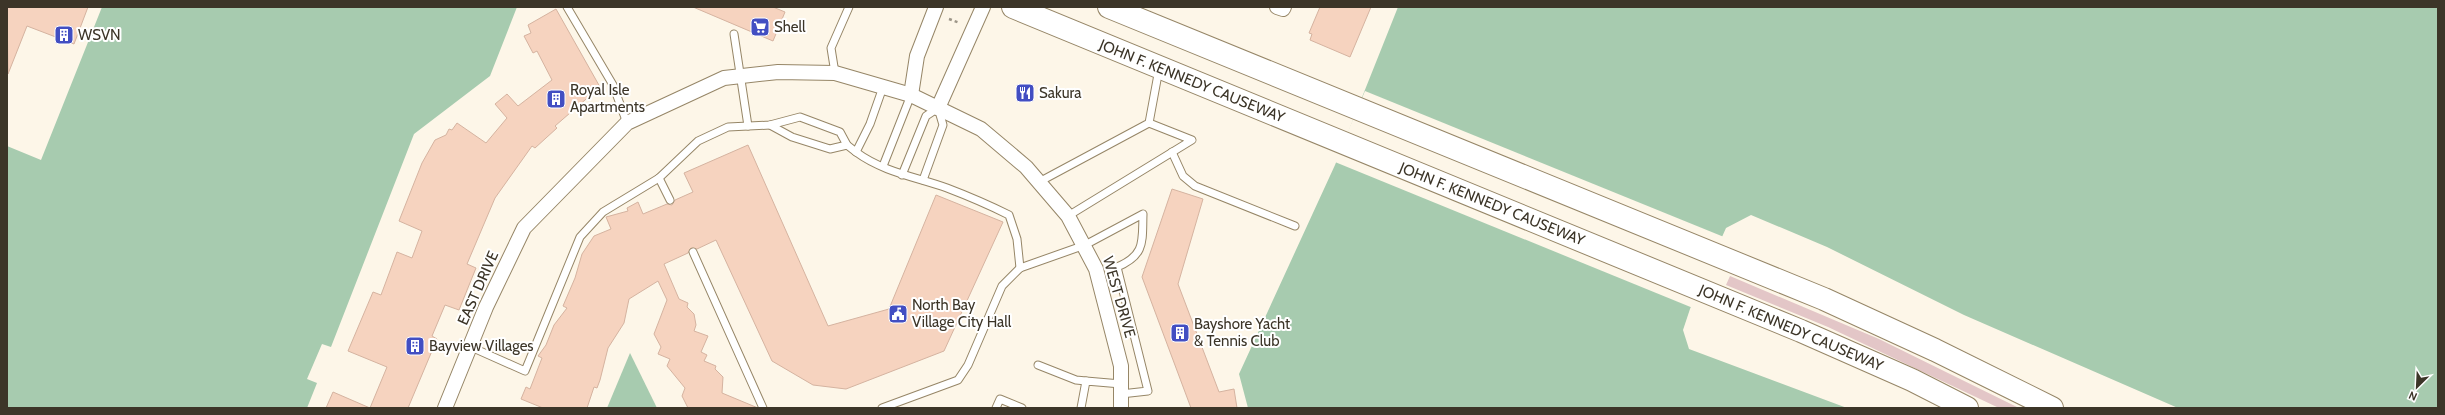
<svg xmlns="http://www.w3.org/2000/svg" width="2445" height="415" viewBox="0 0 2445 415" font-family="Cabin,sans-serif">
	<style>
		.green { fill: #e3c6c7 }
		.water { fill: #a7cbaf }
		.pier { fill: #fdf6e8 }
		.building { fill: #f6d3bf; stroke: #d5b3a0 }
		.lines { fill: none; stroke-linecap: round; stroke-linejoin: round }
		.lane-casing { stroke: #968667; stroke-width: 9 }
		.street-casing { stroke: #968667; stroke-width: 16 }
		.primary-casing { stroke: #968667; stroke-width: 24 }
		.path { stroke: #9d9688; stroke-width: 2.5; stroke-dasharray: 3 3; stroke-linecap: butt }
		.lane { stroke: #fff; stroke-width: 7 }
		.street { stroke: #fff; stroke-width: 14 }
		.primary { stroke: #fff; stroke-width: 22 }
		.labels { text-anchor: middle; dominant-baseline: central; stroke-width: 4; stroke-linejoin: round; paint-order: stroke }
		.poi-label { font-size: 15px; fill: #3c3528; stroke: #fff; text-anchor: start }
		.street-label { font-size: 15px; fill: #3c3528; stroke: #fff }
	</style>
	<rect width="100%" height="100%" fill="#fdf6e8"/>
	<path class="green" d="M 1730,276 L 1879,339 L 2019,408 L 1999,408 L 1828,327 L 1726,285 Z"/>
	<g class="water">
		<path d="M 102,7 L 517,7 L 490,76 L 414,134 L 331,347 L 322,344 L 307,379 L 317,383 L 307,408 L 7,408 L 7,146 L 41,160 Z"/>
		<path d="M 1398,7 L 2438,7 L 2438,408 L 2178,408 L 1964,315 L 1827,247 L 1751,215 L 1726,228 L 1690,309 L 1683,330 L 1689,349 L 1847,408 L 1248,408 L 1239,374 L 1335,165 Z"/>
		<path d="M 630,353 L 657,408 L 607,408 Z"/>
	</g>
	<path class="pier" d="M 1365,91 L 1724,237 L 1693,308 L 1335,162 Z"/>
	<g class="building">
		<path d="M 7,7 L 88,7 L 74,44 L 27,26 L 8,74 Z"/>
		<path d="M 693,7 L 773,7 L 785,12 L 773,41 Z"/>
		<path d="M 1320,7 L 1371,7 L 1350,57 L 1310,40 L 1312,34 L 1309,33 Z"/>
		<path d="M 556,9 L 600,87 L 555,126 L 557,128 L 535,148 L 532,146 L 495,198 L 467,264 L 476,268 L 459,310 L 445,305 L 432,336 L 437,339 L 408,408 L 370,408 L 387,367 L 348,351 L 373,292 L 381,295 L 397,252 L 412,258 L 422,231 L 399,221 L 422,163 L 435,140 L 446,135 L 449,129 L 452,130 L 457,123 L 486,143 L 507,118 L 495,104 L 507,94 L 518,106 L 552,80 L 537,51 L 533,53 L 524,36 L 531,33 L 528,25 Z"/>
		<path d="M 748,145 L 828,326 L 889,309 L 936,195 L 1003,222 L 944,351 L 846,389 L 813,385 L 772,361 L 716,240 L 697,249 L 691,248 L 688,253 L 664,264 L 679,299 L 688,303 L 687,307 L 694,314 L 696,325 L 694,331 L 708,336 L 701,352 L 707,355 L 704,361 L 716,366 L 715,369 L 723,377 L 722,393 L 758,408 L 688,408 L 682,396 L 685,388 L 667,366 L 670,359 L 658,354 L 661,347 L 654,334 L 667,300 L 658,281 L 629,299 L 624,323 L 608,348 L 600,380 L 597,388 L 594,387 L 587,408 L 543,408 L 521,399 L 526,387 L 530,389 L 542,358 L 538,356 L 546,345 L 554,325 L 567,308 L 563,306 L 575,278 L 582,254 L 594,236 L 611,229 L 606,217 L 628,211 L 627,208 L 638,202 L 643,214 L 667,204 L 672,205 L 675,200 L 693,192 L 684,173 Z"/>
		<path d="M 1172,189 L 1203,199 L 1178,284 L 1219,392 L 1234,389 L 1237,408 L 1191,408 L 1142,277 Z"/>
		<path d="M 333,392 L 370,408 L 326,408 Z"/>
	</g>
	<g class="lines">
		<defs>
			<g id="lane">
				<path d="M 567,7 L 613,85 L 627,123"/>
				<path d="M 734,34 L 748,126"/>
				<path d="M 835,73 L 831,48 L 849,7"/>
				<path d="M 770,125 L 792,137 L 830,149 L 847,145"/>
				<path d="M 856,152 C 883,172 916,177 947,188 C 968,196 989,205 1009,215 L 1017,239 L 1020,268"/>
				<path d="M 1172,152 L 1183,176 L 1195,186 L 1295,226"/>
				<path d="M 883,166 L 911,95"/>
				<path d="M 902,175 L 926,116 L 938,108 L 943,125 L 923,180"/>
				<path d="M 659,178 L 670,200"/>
				<path d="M 1039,182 L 1149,123 L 1159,69"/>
				<path d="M 1068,216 L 1192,140 L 1149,123"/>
				<path d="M 693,252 L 763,408"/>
				<path d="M 471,347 L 525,371 L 580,237 L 603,212 L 659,178 L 698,141 L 728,127 L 770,125 L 800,117 L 840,132 L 847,145 L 856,152 L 870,124 L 883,87"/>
				<path d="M 1038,365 L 1076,380 L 1086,381"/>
				<path d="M 882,408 L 958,380 L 968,365 L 1002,286 L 1020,268 L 1085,245 L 1143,214 C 1142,241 1146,255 1117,267 L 1148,391 L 1121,394"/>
				<path d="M 996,408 L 1000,399 L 1022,408"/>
				<path d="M 1081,408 L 1086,381 L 1121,384"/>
			</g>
			<g id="street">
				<path d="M 1277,7 L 1283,9 L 1284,7"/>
				<path d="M 911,95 L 917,56 L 936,7"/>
				<path d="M 938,108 L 983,7"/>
				<path d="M 445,408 L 486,307 L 524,228 L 627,123 L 724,78 L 778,72 L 835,73 L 911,95 L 981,129 L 1026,167 L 1068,216 L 1096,269 L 1121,366 L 1121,408"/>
			</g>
			<g id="primary">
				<path d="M 1013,7 L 1801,331 L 1912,380 L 1967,408"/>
				<path d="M 1109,7 L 1824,299 L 1935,350 L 2052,408"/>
			</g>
		</defs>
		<use href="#lane" class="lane-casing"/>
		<use href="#street" class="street-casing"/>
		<use href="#primary" class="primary-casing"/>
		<path class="path" d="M 949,19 L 960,23"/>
		<use href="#lane" class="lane"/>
		<use href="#street" class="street"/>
		<use href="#primary" class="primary"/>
	</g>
	<defs>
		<symbol id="supermarket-square" viewBox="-11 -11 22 22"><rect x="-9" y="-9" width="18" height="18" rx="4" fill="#424ec2" stroke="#fff"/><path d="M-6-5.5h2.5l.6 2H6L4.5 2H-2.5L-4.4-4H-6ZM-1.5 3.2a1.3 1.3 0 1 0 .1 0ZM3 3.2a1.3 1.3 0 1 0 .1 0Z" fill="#fff"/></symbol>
		<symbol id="building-square" viewBox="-11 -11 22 22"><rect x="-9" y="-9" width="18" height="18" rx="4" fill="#424ec2" stroke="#fff"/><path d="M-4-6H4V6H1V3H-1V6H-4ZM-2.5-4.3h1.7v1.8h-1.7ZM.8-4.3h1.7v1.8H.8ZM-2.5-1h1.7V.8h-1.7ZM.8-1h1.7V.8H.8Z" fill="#fff"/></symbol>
		<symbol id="restaurant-square" viewBox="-11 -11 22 22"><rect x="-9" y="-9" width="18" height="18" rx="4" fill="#424ec2" stroke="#fff"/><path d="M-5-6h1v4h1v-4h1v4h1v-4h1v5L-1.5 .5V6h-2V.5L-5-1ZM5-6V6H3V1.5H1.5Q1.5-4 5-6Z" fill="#fff"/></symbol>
		<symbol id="civic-square" viewBox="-11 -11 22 22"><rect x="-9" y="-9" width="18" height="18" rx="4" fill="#424ec2" stroke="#fff"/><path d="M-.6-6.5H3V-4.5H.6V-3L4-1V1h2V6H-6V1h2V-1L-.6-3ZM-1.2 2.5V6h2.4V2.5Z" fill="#fff"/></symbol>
	</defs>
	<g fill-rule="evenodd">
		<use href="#supermarket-square" x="749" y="16" width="22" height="22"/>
		<use href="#building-square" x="53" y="24" width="22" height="22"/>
		<use href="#restaurant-square" x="1014" y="82" width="22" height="22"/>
		<use href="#building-square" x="545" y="88" width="22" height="22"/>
		<use href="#civic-square" x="887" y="303" width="22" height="22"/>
		<use href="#building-square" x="1169" y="322" width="22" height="22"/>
		<use href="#building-square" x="404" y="335" width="22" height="22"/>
	</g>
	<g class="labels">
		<g class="poi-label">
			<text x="774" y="27">Shell</text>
			<text x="78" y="35">WSVN</text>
			<text x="570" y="90">Royal Isle<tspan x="570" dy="17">Apartments</tspan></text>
			<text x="1039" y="93">Sakura</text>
			<text x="912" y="305">North Bay<tspan x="912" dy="17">Village City Hall</tspan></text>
			<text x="1194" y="324">Bayshore Yacht<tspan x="1194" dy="17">&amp; Tennis Club</tspan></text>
			<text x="429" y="346">Bayview Villages</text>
		</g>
		<g class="street-label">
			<text transform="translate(1192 81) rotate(22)">JOHN F. KENNEDY CAUSEWAY</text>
			<text transform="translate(1492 204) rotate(22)">JOHN F. KENNEDY CAUSEWAY</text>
			<text transform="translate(478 288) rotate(-66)">EAST DRIVE</text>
			<text transform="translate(1119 297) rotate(74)">WEST DRIVE</text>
			<text transform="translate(1791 328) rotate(23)">JOHN F. KENNEDY CAUSEWAY</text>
		</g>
	</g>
	<rect width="2445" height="415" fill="none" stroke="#3c3528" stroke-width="16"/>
	<g transform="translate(2417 387) rotate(204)" stroke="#ffffff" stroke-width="3" paint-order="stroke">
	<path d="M0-3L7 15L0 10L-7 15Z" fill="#3c3528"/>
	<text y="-6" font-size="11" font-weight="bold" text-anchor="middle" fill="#3c3528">N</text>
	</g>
</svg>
